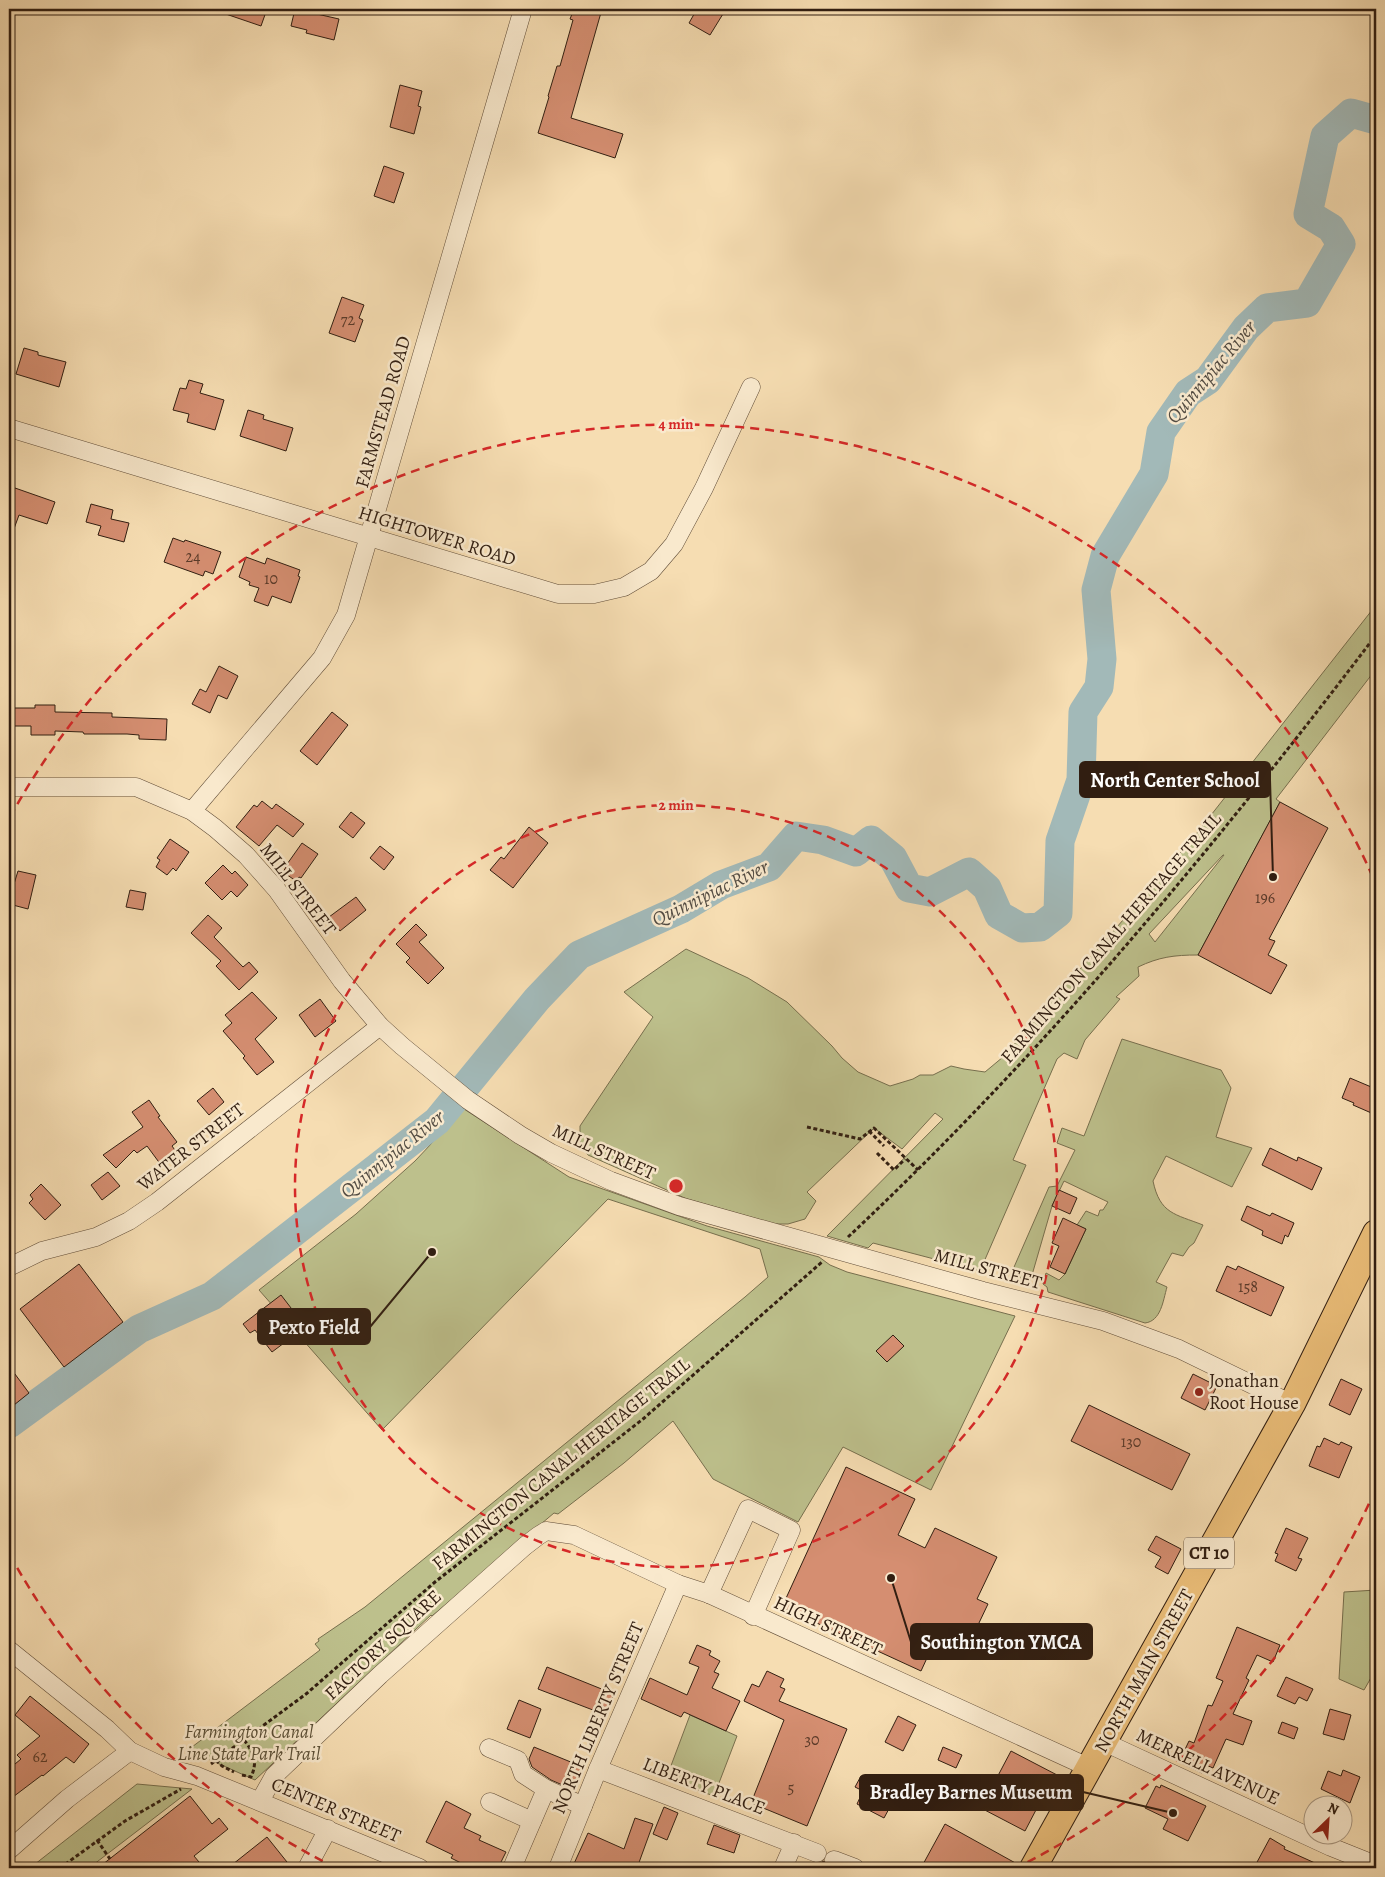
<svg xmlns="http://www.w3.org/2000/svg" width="1385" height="1877" viewBox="0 0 1385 1877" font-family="Alegreya,serif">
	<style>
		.green { fill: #bdc08c; stroke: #776f4e; fill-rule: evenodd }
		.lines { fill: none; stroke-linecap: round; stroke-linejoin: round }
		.river { stroke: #a2b9b8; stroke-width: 29 }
		.building { fill: #d58e71; stroke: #311e11 }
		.minor-casing { stroke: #624e39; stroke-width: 19 }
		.highway-casing { stroke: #311e11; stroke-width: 28 }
		.path { stroke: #311e11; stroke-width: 3; stroke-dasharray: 4 2.5; stroke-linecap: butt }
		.minor { stroke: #f9e9cd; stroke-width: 18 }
		.highway { stroke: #ebbe79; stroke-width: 26 }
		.ring { fill: none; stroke: #d62828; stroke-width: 2.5; stroke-dasharray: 9 6 }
		.poi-dot { fill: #8f2418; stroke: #f9e9cd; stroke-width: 2 }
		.labels { text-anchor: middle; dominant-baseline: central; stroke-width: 5; stroke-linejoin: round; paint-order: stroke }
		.number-label { font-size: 16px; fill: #5a3a29 }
		.shield { fill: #f9e9cd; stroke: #6d5b49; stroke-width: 1 }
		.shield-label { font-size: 18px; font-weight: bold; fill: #311e11 }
		.street-label { font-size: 19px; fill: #311e11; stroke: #f9e9cd }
		.poi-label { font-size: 19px; fill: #311e11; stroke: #f9e9cd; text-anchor: start }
		.park-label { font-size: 19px; font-style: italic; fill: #5b4f36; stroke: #f9e9cd }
		.water-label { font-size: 20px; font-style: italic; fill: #534c43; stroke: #f9e9cd }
		.centre { fill: #d62828; stroke: #f9e9cd; stroke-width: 2.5 }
		.ring-label { font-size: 15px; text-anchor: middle; font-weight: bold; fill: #d62828; stroke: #f9e9cd; stroke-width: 5; stroke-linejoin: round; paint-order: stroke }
		.leader { fill: none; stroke: #311e11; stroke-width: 2 }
		.callout-dot { fill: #311e11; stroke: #f9e9cd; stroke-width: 2 }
		.callout { fill: #311e11; stroke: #311e11; stroke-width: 2 }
		.callout-label { font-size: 20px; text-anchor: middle; font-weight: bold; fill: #fff }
	</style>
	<rect width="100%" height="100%" fill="#f6ddb2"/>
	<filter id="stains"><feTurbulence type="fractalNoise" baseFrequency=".004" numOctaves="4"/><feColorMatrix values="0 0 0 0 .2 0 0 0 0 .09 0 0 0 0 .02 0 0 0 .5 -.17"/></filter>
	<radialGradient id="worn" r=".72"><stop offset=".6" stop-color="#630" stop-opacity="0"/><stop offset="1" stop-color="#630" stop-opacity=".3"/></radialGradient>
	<g class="green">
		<path d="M 1376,605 L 1376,669 L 1276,799 L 1280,802 L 1198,955 C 1174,955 1159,957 1138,967 L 1139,976 L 1116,997 L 1120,999 L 1085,1040 L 1077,1059 L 1064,1053 L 1057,1059 L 1013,1160 L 1026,1165 L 980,1271 L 873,1243 L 868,1248 L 827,1236 L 943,1119 L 935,1113 L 902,1149 L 874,1128 L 807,1192 L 816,1201 L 805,1219 L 788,1224 L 775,1224 L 687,1199 L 588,1155 L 580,1142 L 580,1126 L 653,1017 L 624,992 L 686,949 L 748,978 L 787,1002 L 832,1046 L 842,1058 L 858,1072 L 890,1086 L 913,1079 L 920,1075 L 933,1075 L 951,1066 L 964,1069 L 985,1072 L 1003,1057 L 1117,927 L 1193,838 ZM 1223,855 L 1224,855 L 1155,942 L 1149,934 Z"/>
		<path d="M 1122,1039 L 1221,1070 L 1231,1088 L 1216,1137 L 1252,1148 L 1232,1187 L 1166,1156 L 1153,1181 C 1160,1214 1175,1214 1203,1225 L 1194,1243 L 1189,1247 L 1183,1256 L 1172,1253 L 1156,1282 L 1167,1287 C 1163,1301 1161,1321 1145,1323 L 1048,1292 L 1047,1287 L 1043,1284 L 1046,1273 L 1059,1280 L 1065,1274 L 1086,1229 L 1077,1225 L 1086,1211 L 1098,1216 L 1100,1210 L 1103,1210 L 1108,1202 L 1064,1181 L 1052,1206 L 1030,1282 L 1011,1274 L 1049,1187 L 1057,1186 L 1075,1150 L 1057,1143 L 1062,1128 L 1084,1136 Z"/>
		<path d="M 464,1109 L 569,1177 L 707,1226 L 819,1257 L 830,1265 L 847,1272 L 1015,1316 L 931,1490 L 843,1447 L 798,1522 L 713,1479 L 673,1421 L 624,1463 L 558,1514 L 554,1513 L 432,1616 L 431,1615 L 255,1780 L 188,1750 L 320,1650 L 315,1644 L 319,1641 L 318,1639 L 365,1607 L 745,1297 L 768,1277 L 760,1249 L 608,1199 L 382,1430 L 259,1290 L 356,1214 L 415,1161 Z"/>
		<path d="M 1376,1590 L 1376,1669 L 1364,1690 L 1339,1679 L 1344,1592 Z"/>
		<path d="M 690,1715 L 737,1736 L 714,1796 L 666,1779 Z"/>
		<path d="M 137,1784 L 192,1789 L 89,1868 L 30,1868 Z"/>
	</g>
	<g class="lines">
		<path class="river" d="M 9,1424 L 139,1329 L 212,1296 L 437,1121 L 537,999 L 579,955 L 681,909 L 721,885 L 769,867 L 796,836 L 823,840 L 856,852 L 871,840 L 893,858 L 909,888 L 930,892 L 969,872 L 987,888 L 999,915 L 1022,928 L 1040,927 L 1058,913 L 1060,841 L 1081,780 L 1083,712 L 1099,687 L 1102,659 L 1096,590 L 1105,556 L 1154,474 L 1161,432 L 1188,393 L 1208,380 L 1246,328 L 1267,308 L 1307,303 L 1341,244 L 1331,228 L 1308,214 L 1325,136 L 1351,113 L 1376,120"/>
	</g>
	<g class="building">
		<path d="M 218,9 L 267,9 L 261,26 L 217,11 Z"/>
		<path d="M 295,9 L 339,19 L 334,40 L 306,33 L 307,30 L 291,26 Z"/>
		<path d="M 574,9 L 602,9 L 571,118 L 623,134 L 615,158 L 538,133 L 549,97 L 548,96 L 557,66 L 560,66 L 573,20 L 570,19 Z"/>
		<path d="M 697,9 L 726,9 L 710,35 L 689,23 Z"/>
		<path d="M 400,85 L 422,91 L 418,106 L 421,107 L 414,134 L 390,127 Z"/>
		<path d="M 384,166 L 404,173 L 394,203 L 374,196 Z"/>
		<path d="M 342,297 L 364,305 L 359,318 L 363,320 L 355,342 L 329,333 Z"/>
		<path d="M 24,348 L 38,352 L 38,355 L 66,362 L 59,387 L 16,374 Z"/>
		<path d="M 189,380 L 203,384 L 200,393 L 224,400 L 215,430 L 187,422 L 189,414 L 173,410 L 180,388 L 186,389 Z"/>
		<path d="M 248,410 L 264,415 L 263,419 L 293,428 L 286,451 L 240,436 Z"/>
		<path d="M 15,488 L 55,502 L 47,524 L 19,515 L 11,537 L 9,537 L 9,506 Z"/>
		<path d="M 91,504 L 113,510 L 111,519 L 129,523 L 124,542 L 98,535 L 101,526 L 86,522 Z"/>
		<path d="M 173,538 L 184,542 L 185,540 L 221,552 L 213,574 L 205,571 L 203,576 L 164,562 Z"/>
		<path d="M 246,557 L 265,564 L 267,558 L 300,570 L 298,576 L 300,577 L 291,603 L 272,596 L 268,606 L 254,601 L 259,588 L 249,585 L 250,582 L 239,577 Z"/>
		<path d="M 219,666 L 238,676 L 227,699 L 218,695 L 210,713 L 192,704 L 200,689 L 206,692 Z"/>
		<path d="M 35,705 L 55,705 L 55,712 L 112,713 L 112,717 L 167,719 L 166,740 L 139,739 L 139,735 L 127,734 L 84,734 L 83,732 L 55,731 L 55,735 L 31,735 L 31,726 L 9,726 L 9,708 L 35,708 Z"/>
		<path d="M 332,712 L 348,725 L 317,765 L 300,751 Z"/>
		<path d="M 262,801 L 272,809 L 276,804 L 304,824 L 293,837 L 277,825 L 259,846 L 236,827 L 254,805 L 257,807 Z"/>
		<path d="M 1280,802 L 1328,828 L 1269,939 L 1275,941 L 1268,955 L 1287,965 L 1271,994 L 1198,955 Z"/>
		<path d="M 351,812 L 365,823 L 353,838 L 339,827 Z"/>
		<path d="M 529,827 L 548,843 L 513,888 L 490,870 L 501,857 L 504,859 Z"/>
		<path d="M 170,839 L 189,852 L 176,871 L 173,868 L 167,875 L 156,867 L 160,860 L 157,858 Z"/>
		<path d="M 302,843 L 318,854 L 301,878 L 299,877 L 296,881 L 283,872 L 286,867 L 285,867 Z"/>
		<path d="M 380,846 L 394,857 L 384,870 L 370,858 Z"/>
		<path d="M 223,865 L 232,874 L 235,871 L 248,885 L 237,897 L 231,891 L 222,900 L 205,883 Z"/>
		<path d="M 18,871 L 36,875 L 28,909 L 9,904 L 11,883 L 14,884 Z"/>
		<path d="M 130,890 L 146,893 L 143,910 L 126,907 Z"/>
		<path d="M 356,897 L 366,910 L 340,931 L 329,917 Z"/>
		<path d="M 208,915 L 222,928 L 214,937 L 243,967 L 249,962 L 258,972 L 239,990 L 216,966 L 221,961 L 191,933 Z"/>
		<path d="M 416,924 L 427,935 L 419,942 L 444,968 L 428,984 L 406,962 L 410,958 L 396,944 Z"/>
		<path d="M 252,992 L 277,1018 L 255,1039 L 274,1062 L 257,1075 L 243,1058 L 245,1056 L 223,1031 L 232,1023 L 225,1015 Z"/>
		<path d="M 320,999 L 336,1021 L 315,1037 L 299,1015 Z"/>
		<path d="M 1350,1078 L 1376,1089 L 1376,1115 L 1353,1105 L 1354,1103 L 1342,1098 Z"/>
		<path d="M 213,1088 L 224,1102 L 209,1115 L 197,1101 Z"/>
		<path d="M 149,1100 L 160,1116 L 158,1117 L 177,1142 L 172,1146 L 177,1153 L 161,1165 L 147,1146 L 137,1153 L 134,1150 L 116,1168 L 103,1155 L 143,1127 L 132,1112 Z"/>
		<path d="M 1270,1148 L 1297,1161 L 1298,1157 L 1322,1168 L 1312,1190 L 1262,1165 Z"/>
		<path d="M 108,1172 L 120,1186 L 102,1200 L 91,1185 Z"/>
		<path d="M 41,1184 L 61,1205 L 45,1220 L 29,1203 L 33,1199 L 30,1195 Z"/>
		<path d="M 1059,1190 L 1077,1198 L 1070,1214 L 1052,1206 Z"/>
		<path d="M 1247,1206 L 1270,1216 L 1272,1213 L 1294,1223 L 1288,1237 L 1285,1235 L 1282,1244 L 1262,1235 L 1263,1231 L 1241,1220 Z"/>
		<path d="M 1063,1218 L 1086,1229 L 1065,1274 L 1050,1267 L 1059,1246 L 1052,1243 Z"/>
		<path d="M 79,1264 L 123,1322 L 64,1367 L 20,1309 Z"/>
		<path d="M 1227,1266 L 1236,1270 L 1238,1266 L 1284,1287 L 1271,1316 L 1216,1291 Z"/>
		<path d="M 281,1295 L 298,1317 L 289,1324 L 296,1334 L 272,1352 L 255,1330 L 250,1333 L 243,1324 Z"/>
		<path d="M 893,1335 L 904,1346 L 887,1362 L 876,1351 Z"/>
		<path d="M 9,1366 L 29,1393 L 9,1409 Z"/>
		<path d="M 1193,1374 L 1217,1386 L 1205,1410 L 1181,1398 Z"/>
		<path d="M 1341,1379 L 1362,1389 L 1350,1415 L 1329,1405 Z"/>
		<path d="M 1089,1405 L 1190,1454 L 1172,1490 L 1071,1441 Z"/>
		<path d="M 1324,1438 L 1339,1445 L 1341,1442 L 1352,1447 L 1339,1478 L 1309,1466 L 1317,1446 L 1320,1447 Z"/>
		<path d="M 846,1467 L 915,1499 L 898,1535 L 925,1548 L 935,1528 L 997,1557 L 977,1599 L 988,1604 L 968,1646 L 939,1632 L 921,1671 L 782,1607 Z"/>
		<path d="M 1286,1528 L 1308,1538 L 1298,1558 L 1302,1559 L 1296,1571 L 1275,1561 L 1278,1554 L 1275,1553 Z"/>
		<path d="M 1156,1536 L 1181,1549 L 1168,1574 L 1155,1567 L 1161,1557 L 1148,1550 Z"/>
		<path d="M 1237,1627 L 1280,1645 L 1273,1662 L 1257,1655 L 1246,1678 L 1249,1680 L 1233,1714 L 1252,1721 L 1243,1745 L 1226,1739 L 1213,1768 L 1206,1765 L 1202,1773 L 1179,1762 L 1189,1741 L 1194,1743 L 1208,1705 L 1212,1706 L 1223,1681 L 1216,1678 Z"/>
		<path d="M 697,1645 L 711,1651 L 709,1655 L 720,1661 L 714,1672 L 719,1674 L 712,1688 L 740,1701 L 726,1731 L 684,1712 L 681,1717 L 641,1699 L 650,1678 L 687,1695 L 699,1667 L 689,1663 Z"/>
		<path d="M 547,1667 L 614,1694 L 606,1715 L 538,1689 Z"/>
		<path d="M 767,1671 L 784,1679 L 780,1687 L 785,1689 L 779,1701 L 847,1729 L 807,1826 L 751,1803 L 784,1720 L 744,1701 L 752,1684 L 759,1687 Z"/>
		<path d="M 1286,1677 L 1313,1689 L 1307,1701 L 1299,1697 L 1295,1704 L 1277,1696 Z"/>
		<path d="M 30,1696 L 89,1744 L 74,1763 L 66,1757 L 43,1776 L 42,1775 L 9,1800 L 9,1769 L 21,1759 L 17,1755 L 40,1736 L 15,1715 Z"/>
		<path d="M 519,1700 L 541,1709 L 530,1738 L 507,1729 Z"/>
		<path d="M 1330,1709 L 1351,1715 L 1344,1740 L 1323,1734 Z"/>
		<path d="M 898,1716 L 916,1725 L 903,1751 L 885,1742 Z"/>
		<path d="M 1282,1722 L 1298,1728 L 1294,1739 L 1278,1733 Z"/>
		<path d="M 534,1747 L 583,1767 L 574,1790 L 551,1780 L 532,1767 L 529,1759 Z"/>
		<path d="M 943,1747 L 962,1755 L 956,1768 L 938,1760 Z"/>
		<path d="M 1011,1751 L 1059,1776 L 1041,1810 L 1037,1808 L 1025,1831 L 979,1807 L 990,1786 L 992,1787 Z"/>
		<path d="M 1343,1770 L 1360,1777 L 1350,1803 L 1321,1789 L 1328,1771 L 1341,1776 Z"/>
		<path d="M 861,1776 L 897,1794 L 884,1818 L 857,1804 L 863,1791 L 855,1787 Z"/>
		<path d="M 1161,1785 L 1206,1806 L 1188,1841 L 1163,1829 L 1168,1819 L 1145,1808 L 1156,1786 L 1160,1788 Z"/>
		<path d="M 190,1796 L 212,1824 L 219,1818 L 228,1829 L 194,1856 L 204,1868 L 98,1868 Z"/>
		<path d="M 446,1801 L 471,1814 L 464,1828 L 481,1836 L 479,1840 L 506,1852 L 498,1868 L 478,1868 L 468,1863 L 467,1866 L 451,1858 L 453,1855 L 426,1842 Z"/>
		<path d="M 664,1807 L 678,1813 L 667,1840 L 653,1834 Z"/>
		<path d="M 635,1818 L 653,1824 L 637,1868 L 572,1868 L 588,1833 L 624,1849 Z"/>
		<path d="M 945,1824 L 1019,1865 L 1018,1868 L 921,1868 Z"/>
		<path d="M 714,1825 L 740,1835 L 734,1853 L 707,1844 Z"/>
		<path d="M 267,1837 L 287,1862 L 280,1868 L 228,1868 Z"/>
		<path d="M 1270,1838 L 1285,1847 L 1284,1849 L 1326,1868 L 1265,1868 L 1256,1864 Z"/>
		<path d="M 824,1861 L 828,1868 L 810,1868 L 813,1863 L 818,1864 Z"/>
	</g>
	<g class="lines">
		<defs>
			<g id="minor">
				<path d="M 9,428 L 558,594 L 594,594 L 624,587 L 651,571 L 674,544 L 704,488 L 751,387"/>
				<path d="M 9,787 L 136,787 L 192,811 L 215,828 L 246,855 L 277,890 L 342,981 L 380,1026 L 402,1046 L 468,1100 L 520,1135 L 551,1153 L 611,1181 L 679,1206 L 983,1291 L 1103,1321 L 1179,1349 L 1292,1404"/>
				<path d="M 192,811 L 322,658 L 346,615 L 523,9"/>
				<path d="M 9,1267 L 42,1251 L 96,1237 L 129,1221 L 157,1202 L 380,1026"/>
				<path d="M 709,1594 L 748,1509 L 791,1530 L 753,1616"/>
				<path d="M 9,1650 L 107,1729 L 130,1751 L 164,1767 L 197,1776 L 420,1868"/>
				<path d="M 1104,1742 L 1331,1847 L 1376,1865"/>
				<path d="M 489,1748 L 518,1760 L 523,1774 L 546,1789"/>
				<path d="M 598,1769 L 817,1853"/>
				<path d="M 260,1801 L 274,1776 L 380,1675 L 525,1546 L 538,1536 L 546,1531 L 574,1535 L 678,1584 L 709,1594 L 1090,1768"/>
				<path d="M 490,1802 L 532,1821"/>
				<path d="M 9,1850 L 67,1799 L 130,1751"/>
				<path d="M 834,1860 L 855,1868"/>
				<path d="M 307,1868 L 328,1829"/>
				<path d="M 512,1868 L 546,1789 L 583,1806"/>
				<path d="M 558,1868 L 598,1769 L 678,1584"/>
				<path d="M 783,1868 L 794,1843"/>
			</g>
			<path id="highway" d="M 1033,1868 L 1292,1404 L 1376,1233"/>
		</defs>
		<use href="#minor" class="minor-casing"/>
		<use href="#highway" class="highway-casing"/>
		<g class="path">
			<path d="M 807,1127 L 860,1139 L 874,1128 L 918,1170"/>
			<path d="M 869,1131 L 884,1146"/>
			<path d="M 877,1153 L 894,1170 L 905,1159"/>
			<path d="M 848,1237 C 1044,1053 1214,848 1376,635"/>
			<path d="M 216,1760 L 222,1766 L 234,1772"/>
			<path d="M 211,1764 L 306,1694 L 435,1582 L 643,1419 L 822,1262"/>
			<path d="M 242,1775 L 251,1777 C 258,1761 254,1753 244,1740"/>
			<path d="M 97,1840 L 110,1859"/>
			<path d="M 60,1868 L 125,1821 L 181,1789"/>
		</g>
		<use href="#minor" class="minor"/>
		<use href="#highway" class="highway"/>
	</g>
	<g class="ring">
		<circle cx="676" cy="1186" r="381"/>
		<path d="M1375 1490A762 762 0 0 1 1016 1868M336 1868A762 762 0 0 1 10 1555M10 817A762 762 0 0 1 1375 882"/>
	</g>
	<circle class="poi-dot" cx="1199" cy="1392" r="5"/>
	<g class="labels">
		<g class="number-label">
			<text x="348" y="320">72</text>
			<text x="193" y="557">24</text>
			<text x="271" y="579">10</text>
			<text x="1265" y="898">196</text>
			<text x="1248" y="1287">158</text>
			<text x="1131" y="1442">130</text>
			<text x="812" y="1740">30</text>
			<text x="40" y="1757">62</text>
			<text x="791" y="1788">5</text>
		</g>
		<rect class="shield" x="1184" y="1537.5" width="50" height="31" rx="4"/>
		<g class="shield-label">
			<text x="1209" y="1553">CT 10</text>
		</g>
		<g class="street-label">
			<text transform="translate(383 412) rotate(-74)">FARMSTEAD ROAD</text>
			<text transform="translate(437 536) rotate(17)">HIGHTOWER ROAD</text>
			<text transform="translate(298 889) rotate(52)">MILL STREET</text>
			<text transform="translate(1111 938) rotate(-49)">FARMINGTON CANAL HERITAGE TRAIL</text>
			<text transform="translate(191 1147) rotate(-38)">WATER STREET</text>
			<text transform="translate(604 1152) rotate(24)">MILL STREET</text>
			<text transform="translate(988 1269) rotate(15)">MILL STREET</text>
			<text transform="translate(561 1464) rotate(-39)">FARMINGTON CANAL HERITAGE TRAIL</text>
			<text transform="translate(828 1626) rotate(25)">HIGH STREET</text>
			<text transform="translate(383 1645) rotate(-43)">FACTORY SQUARE</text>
			<text transform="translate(1144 1671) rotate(-61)">NORTH MAIN STREET</text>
			<text transform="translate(598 1718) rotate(-67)">NORTH LIBERTY STREET</text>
			<text transform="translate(1208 1767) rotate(25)">MERRELL AVENUE</text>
			<text transform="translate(704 1786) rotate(21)">LIBERTY PLACE</text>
			<text transform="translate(336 1810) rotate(23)">CENTER STREET</text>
		</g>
		<g class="poi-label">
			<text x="1209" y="1381">Jonathan<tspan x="1209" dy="22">Root House</tspan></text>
		</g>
		<g class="park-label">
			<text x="249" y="1732">Farmington Canal<tspan x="249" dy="22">Line State Park Trail</tspan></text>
		</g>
		<g class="water-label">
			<text transform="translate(1211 372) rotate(-50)">Quinnipiac River</text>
			<text transform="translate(710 893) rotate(-26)">Quinnipiac River</text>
			<text transform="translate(392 1154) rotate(-39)">Quinnipiac River</text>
		</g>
	</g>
	<circle cx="676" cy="1186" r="8" class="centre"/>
	<g class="ring-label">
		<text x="676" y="429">4 min</text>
		<text x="676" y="810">2 min</text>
	</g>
	<path class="leader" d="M1273 877L1270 780M432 1252L370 1327M891 1578L911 1642M1173 1813L1083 1792"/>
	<g class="callout-dot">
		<circle cx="1273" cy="877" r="5"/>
		<circle cx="432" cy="1252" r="5"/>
		<circle cx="891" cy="1578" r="5"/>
		<circle cx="1173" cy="1813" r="5"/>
	</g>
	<g class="callout">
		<rect x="1080" y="762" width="190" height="35" rx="5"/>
		<rect x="258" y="1309" width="112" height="35" rx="5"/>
		<rect x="911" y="1624" width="181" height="35" rx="5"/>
		<rect x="860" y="1775" width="223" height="35" rx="5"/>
	</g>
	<g class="callout-label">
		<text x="1175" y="787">North Center School</text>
		<text x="314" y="1334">Pexto Field</text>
		<text x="1001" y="1649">Southington YMCA</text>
		<text x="971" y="1799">Bradley Barnes Museum</text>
	</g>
	<rect width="1385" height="1877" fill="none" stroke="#f6ddb2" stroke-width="30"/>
	<rect x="10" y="10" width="1365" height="1857" fill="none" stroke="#311e11" stroke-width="2.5"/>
	<rect x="15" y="15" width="1355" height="1847" fill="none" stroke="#311e11"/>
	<g transform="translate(1328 1820) rotate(25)"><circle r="24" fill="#f9e9cd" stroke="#a99882"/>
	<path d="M0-4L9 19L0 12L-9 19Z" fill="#8f2418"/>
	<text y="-8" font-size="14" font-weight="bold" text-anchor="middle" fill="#311e11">N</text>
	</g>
	<rect width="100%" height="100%" filter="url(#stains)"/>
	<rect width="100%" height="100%" fill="url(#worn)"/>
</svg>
